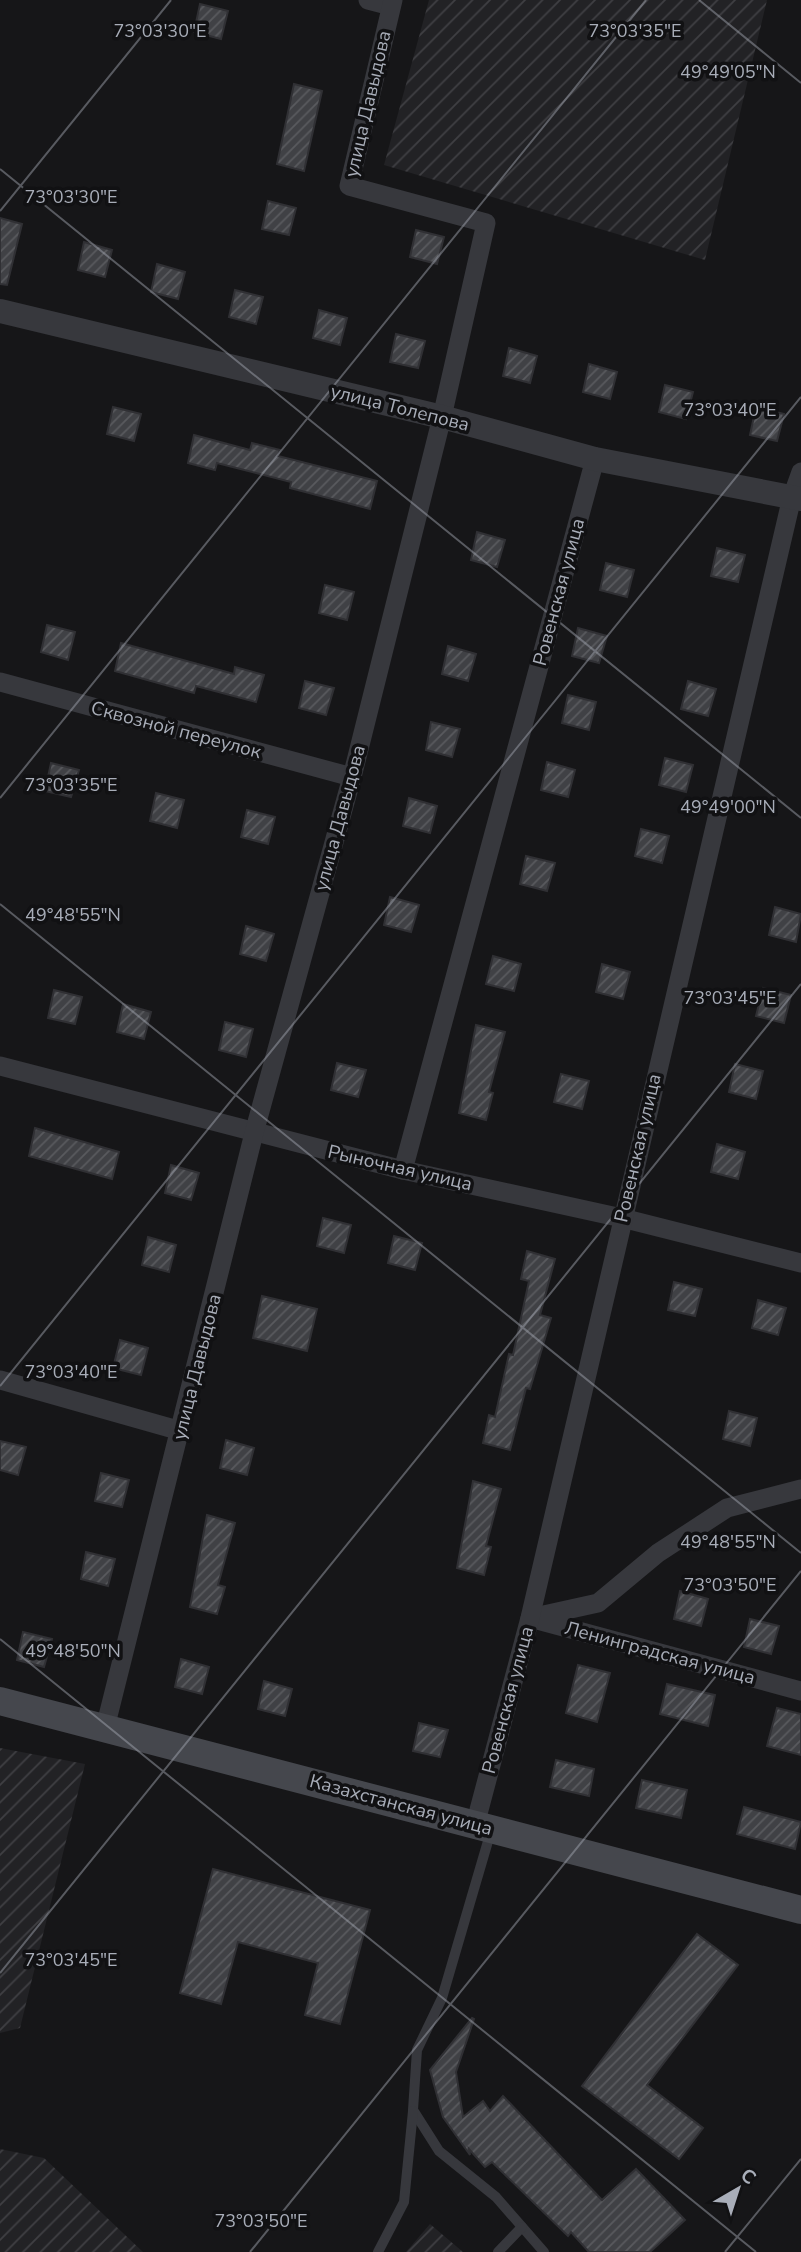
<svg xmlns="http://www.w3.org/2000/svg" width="801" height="2252" viewBox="0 0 801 2252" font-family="'Nunito Sans',sans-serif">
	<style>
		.industrial { fill: url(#industrial-furrows) }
		.building { fill: url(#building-hatch); stroke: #303034; stroke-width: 2 }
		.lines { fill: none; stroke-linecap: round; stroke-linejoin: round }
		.service { stroke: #37383d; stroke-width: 10 }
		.minor { stroke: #37383d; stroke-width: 19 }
		.tertiary { stroke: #37383d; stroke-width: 24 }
		.secondary { stroke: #45474d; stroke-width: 28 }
		.ticks { fill: none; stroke: #a8adb8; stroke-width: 2; stroke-opacity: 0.45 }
		.labels { text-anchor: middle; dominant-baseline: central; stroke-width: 7; stroke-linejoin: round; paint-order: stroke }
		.street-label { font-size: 19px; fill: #a8adb8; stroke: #111113 }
		.ticks-label { font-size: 18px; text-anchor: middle; fill: #a8adb8; stroke: #111113; stroke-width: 7; stroke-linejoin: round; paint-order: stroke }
	</style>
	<defs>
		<pattern id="industrial-furrows" width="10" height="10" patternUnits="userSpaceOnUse" patternTransform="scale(1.75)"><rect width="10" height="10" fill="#222225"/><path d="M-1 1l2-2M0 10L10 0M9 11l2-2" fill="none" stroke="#3f3f43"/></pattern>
		<pattern id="building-hatch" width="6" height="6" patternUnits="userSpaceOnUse" patternTransform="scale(1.75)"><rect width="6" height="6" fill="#404145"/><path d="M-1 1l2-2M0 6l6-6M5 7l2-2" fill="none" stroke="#595a5e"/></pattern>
	</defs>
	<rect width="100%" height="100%" fill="#161618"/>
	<g class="industrial">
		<path d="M 429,0 L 767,0 L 705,260 L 384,165 Z"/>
		<path d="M 0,1748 L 85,1764 L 20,2028 L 0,2033 Z"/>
		<path d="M 0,2149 L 44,2158 L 143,2252 L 0,2252 Z"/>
		<path d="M 430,2224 L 463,2252 L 406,2252 Z"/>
	</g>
	<g class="building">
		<path d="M 200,4 L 228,11 L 221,39 L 194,32 Z"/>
		<path d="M 294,84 L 322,91 L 304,171 L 277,164 Z"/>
		<path d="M 268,201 L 296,208 L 289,235 L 262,229 Z"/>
		<path d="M 0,218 L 22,224 L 7,285 L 0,284 Z"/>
		<path d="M 416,230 L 444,237 L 437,264 L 410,257 Z"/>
		<path d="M 84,242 L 112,250 L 105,277 L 78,270 Z"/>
		<path d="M 157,264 L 185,272 L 178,299 L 151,292 Z"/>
		<path d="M 235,290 L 263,297 L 256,324 L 229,317 Z"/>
		<path d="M 319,310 L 347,318 L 340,345 L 313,338 Z"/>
		<path d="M 396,334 L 425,341 L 418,368 L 390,362 Z"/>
		<path d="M 509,348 L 537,356 L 530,383 L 503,376 Z"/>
		<path d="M 589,364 L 617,372 L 610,399 L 583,392 Z"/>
		<path d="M 665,385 L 693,392 L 686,419 L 659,412 Z"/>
		<path d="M 113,407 L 141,414 L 134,441 L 107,434 Z"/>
		<path d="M 756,407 L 784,414 L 777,441 L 750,435 Z"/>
		<path d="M 194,435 L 250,450 L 252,443 L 280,450 L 278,456 L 377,481 L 370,509 L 290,488 L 291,482 L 217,463 L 215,470 L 188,463 Z"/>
		<path d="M 477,532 L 505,540 L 497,567 L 471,560 Z"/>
		<path d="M 717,548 L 745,555 L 738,582 L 711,576 Z"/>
		<path d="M 606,563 L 634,570 L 627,597 L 600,590 Z"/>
		<path d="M 325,585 L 354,592 L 347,620 L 319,613 Z"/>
		<path d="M 47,625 L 75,632 L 68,660 L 41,652 Z"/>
		<path d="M 578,628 L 607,636 L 599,663 L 572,656 Z"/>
		<path d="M 121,643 L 234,674 L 235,667 L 264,675 L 256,702 L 196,686 L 194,693 L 115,671 Z"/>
		<path d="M 448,646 L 476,654 L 468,681 L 442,674 Z"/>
		<path d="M 305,681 L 334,688 L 326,715 L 299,708 Z"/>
		<path d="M 688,681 L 716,689 L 708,716 L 681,709 Z"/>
		<path d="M 568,695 L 596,702 L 589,730 L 562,723 Z"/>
		<path d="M 431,722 L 460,729 L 452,757 L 426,750 Z"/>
		<path d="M 665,758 L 693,765 L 686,792 L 659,785 Z"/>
		<path d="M 547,762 L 575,770 L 568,797 L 541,790 Z"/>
		<path d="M 51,763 L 79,770 L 71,797 L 45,791 Z"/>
		<path d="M 156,793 L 184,800 L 177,828 L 150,821 Z"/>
		<path d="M 409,798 L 437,806 L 430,833 L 403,826 Z"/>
		<path d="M 247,810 L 275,817 L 268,844 L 241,837 Z"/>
		<path d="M 641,829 L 669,836 L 662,863 L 635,856 Z"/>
		<path d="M 526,856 L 555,863 L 547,891 L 520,884 Z"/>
		<path d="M 390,897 L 419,905 L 411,932 L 384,925 Z"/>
		<path d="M 775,907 L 801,914 L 796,942 L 769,935 Z"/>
		<path d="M 246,926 L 274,934 L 266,961 L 240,954 Z"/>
		<path d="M 493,956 L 521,964 L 514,991 L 486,984 Z"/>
		<path d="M 602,964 L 630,972 L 623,999 L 596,992 Z"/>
		<path d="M 763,988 L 791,995 L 784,1023 L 756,1016 Z"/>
		<path d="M 54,990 L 82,997 L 75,1024 L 48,1018 Z"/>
		<path d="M 123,1004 L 151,1012 L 144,1039 L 117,1032 Z"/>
		<path d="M 225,1022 L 253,1029 L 246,1057 L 219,1050 Z"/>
		<path d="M 476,1025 L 505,1032 L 489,1092 L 493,1093 L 486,1120 L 459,1113 Z"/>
		<path d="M 337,1063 L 366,1070 L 358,1097 L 331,1090 Z"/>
		<path d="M 735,1064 L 763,1071 L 756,1099 L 729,1092 Z"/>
		<path d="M 561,1074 L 589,1081 L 582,1109 L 554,1102 Z"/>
		<path d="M 35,1128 L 119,1152 L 112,1179 L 29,1156 Z"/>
		<path d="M 717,1144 L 745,1152 L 738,1179 L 711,1172 Z"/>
		<path d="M 171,1165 L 199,1173 L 191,1200 L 165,1193 Z"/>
		<path d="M 323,1218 L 351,1225 L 344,1253 L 317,1246 Z"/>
		<path d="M 394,1236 L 422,1243 L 415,1270 L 388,1263 Z"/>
		<path d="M 148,1237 L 176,1245 L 169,1272 L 142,1265 Z"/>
		<path d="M 527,1251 L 555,1259 L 540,1315 L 551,1318 L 530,1389 L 526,1388 L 510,1450 L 483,1443 L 489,1415 L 495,1417 L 509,1354 L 513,1355 L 529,1281 L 521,1279 Z"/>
		<path d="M 674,1282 L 702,1289 L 695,1316 L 668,1310 Z"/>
		<path d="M 262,1296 L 317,1309 L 307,1351 L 253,1338 Z"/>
		<path d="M 758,1300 L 786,1308 L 778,1335 L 752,1328 Z"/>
		<path d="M 120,1340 L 148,1348 L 141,1375 L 113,1368 Z"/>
		<path d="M 729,1411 L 757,1418 L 750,1446 L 723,1439 Z"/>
		<path d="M 226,1440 L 254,1448 L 247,1475 L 220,1468 Z"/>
		<path d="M 0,1441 L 26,1447 L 18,1475 L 0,1470 Z"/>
		<path d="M 101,1473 L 129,1480 L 122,1507 L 95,1501 Z"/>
		<path d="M 473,1481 L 501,1489 L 486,1546 L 491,1547 L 484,1575 L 457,1568 Z"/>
		<path d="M 207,1515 L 235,1523 L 218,1585 L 225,1587 L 217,1614 L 190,1607 Z"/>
		<path d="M 86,1552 L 115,1559 L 108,1586 L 81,1579 Z"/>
		<path d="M 680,1591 L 708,1599 L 701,1626 L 674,1619 Z"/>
		<path d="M 750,1619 L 779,1626 L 771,1654 L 744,1647 Z"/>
		<path d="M 23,1632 L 52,1639 L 44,1667 L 17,1660 Z"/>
		<path d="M 181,1659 L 209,1667 L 202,1694 L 175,1687 Z"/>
		<path d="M 578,1665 L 610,1673 L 597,1722 L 566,1713 Z"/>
		<path d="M 264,1681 L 292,1689 L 285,1716 L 258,1709 Z"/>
		<path d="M 667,1684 L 715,1695 L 708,1726 L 660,1714 Z"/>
		<path d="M 777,1708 L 801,1714 L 801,1755 L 767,1746 Z"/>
		<path d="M 419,1723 L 448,1730 L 440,1757 L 413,1751 Z"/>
		<path d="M 556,1760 L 594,1769 L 589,1796 L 550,1787 Z"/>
		<path d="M 642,1780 L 687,1790 L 681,1818 L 636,1808 Z"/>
		<path d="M 744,1807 L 801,1822 L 795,1849 L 737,1834 Z"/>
		<path d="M 213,1869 L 370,1910 L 340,2024 L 305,2015 L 318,1963 L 238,1942 L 221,2004 L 180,1993 Z"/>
		<path d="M 697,1934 L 738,1965 L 647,2085 L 703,2128 L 679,2159 L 582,2086 Z"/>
		<path d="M 472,2018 L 474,2019 L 456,2072 L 463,2117 L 483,2101 L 490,2111 L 503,2096 L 602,2200 L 636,2169 L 685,2220 L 650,2252 L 589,2252 L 571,2232 L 568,2236 L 492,2162 L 485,2167 L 469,2149 L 470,2155 L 443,2117 L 430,2070 Z"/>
	</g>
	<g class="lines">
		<g class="service">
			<path d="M 491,1831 L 442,1998 L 417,2050 L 413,2110 L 439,2151 L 496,2197 L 544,2252"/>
			<path d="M 378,2252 L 404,2202 L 413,2111"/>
			<path d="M 498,2252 L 522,2227"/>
		</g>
		<g class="minor">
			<path d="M 368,0 L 391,6"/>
			<path d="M 0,682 L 352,777"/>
			<path d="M 0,1066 L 403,1170 L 622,1218 L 801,1263"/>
			<path d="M 403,1170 L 595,459"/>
			<path d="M 0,1380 L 181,1431"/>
			<path d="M 801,1489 L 727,1508 L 658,1553 L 598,1603 L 530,1618 L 801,1691"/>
			<path d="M 105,1728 L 254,1133 L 352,777 L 442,417 L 486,223 L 349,186 L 393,0"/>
			<path d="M 475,1825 L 530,1618 L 792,497 L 801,472"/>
		</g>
		<path class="tertiary" d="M 0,311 L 442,417 L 595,459 L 801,499"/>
		<path class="secondary" d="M 0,1701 L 801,1910"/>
	</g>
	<path class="ticks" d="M 699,0 L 801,83M 0,169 L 801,818M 0,211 L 171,0M 0,798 L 646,0M 0,904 L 801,1553M 0,1386 L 801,397M 0,1639 L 756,2252M 0,1973 L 801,984M 250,2252 L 801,1571M 725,2252 L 801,2159"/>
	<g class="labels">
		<g class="street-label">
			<text transform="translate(368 104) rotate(-77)">улица Давыдова</text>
			<text transform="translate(400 408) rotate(14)">улица Толепова</text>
			<text transform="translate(559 592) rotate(-75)">Ровенская улица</text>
			<text transform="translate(176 730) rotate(15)">Сквозной переулок</text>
			<text transform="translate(340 818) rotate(-75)">улица Давыдова</text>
			<text transform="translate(638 1148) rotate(-77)">Ровенская улица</text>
			<text transform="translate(400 1168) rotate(13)">Рыночная улица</text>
			<text transform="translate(197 1367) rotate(-76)">улица Давыдова</text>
			<text transform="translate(660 1653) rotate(15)">Ленинградская улица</text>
			<text transform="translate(508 1700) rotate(-75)">Ровенская улица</text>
			<text transform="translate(401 1805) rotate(15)">Казахстанская улица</text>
		</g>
	</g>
	<g class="ticks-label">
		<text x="635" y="37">73°03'35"E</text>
		<text x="160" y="37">73°03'30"E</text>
		<text x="728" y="78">49°49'05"N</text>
		<text x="71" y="203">73°03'30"E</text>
		<text x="730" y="416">73°03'40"E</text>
		<text x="71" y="791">73°03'35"E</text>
		<text x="728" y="813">49°49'00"N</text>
		<text x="73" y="921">49°48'55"N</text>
		<text x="730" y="1004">73°03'45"E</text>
		<text x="71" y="1378">73°03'40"E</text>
		<text x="728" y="1548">49°48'55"N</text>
		<text x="730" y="1591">73°03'50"E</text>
		<text x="73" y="1657">49°48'50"N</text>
		<text x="71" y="1966">73°03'45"E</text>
		<text x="261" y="2227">73°03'50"E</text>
	</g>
	<g transform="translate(738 2189) rotate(39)" stroke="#111113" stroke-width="5" paint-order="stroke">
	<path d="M0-5L12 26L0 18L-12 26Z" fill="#a8adb8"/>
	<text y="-10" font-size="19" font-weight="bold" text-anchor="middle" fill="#a8adb8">С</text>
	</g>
</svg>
